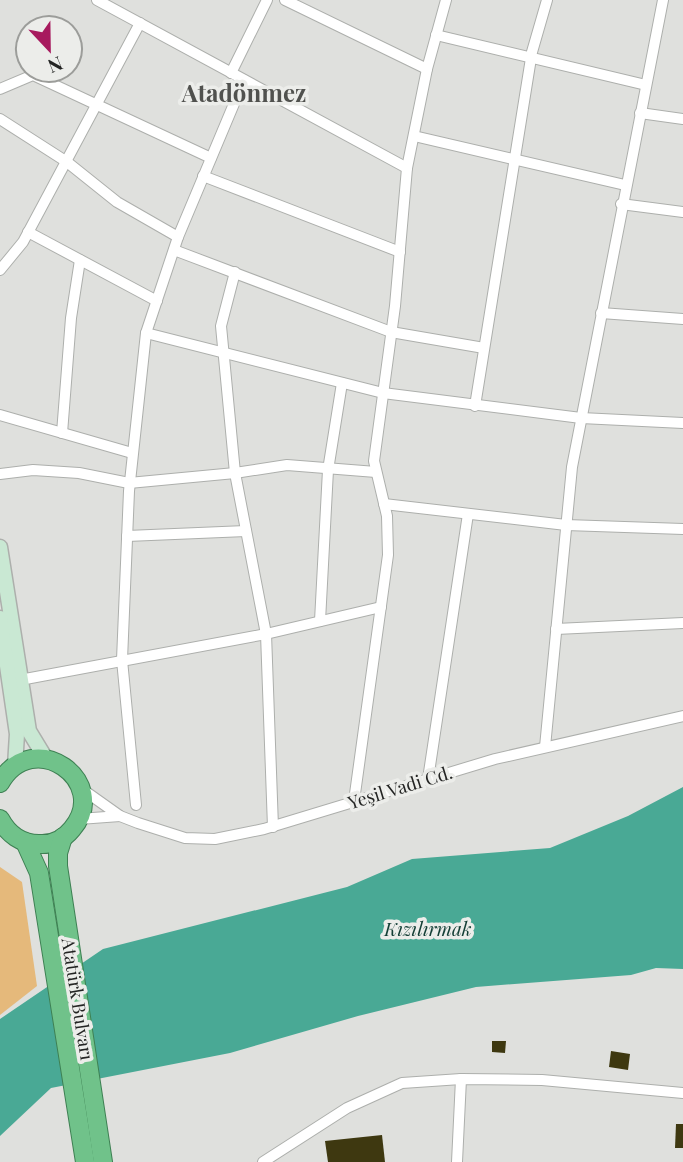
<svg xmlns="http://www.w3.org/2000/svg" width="683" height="1162" viewBox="0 0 683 1162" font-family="'Playfair Display',serif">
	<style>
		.green { fill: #e5b97b }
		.water { fill: #49a995 }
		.building { fill: #3e3810 }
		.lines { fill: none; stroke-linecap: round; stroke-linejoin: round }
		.minor-casing { stroke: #adafac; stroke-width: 12 }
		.secondary-casing { stroke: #adafac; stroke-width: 17 }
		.trunk-casing { stroke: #3e8053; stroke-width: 20 }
		.minor { stroke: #fff; stroke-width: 10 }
		.secondary { stroke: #c9e8d3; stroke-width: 14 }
		.trunk { stroke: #70c28a; stroke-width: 18 }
		.labels { text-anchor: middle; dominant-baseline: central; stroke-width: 7; stroke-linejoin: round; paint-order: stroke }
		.street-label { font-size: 18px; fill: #232423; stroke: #ecedea }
		.water-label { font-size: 19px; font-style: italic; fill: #143f36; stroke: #ecedea }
		.district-label { font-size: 24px; font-weight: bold; fill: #50514e; stroke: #ecedea }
	</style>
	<rect width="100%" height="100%" fill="#dfe0dd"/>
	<path class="green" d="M 0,867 L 22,882 L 37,986 L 0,1015 Z"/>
	<path class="water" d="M 683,787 L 683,969 L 656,968 L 631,975 L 476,987 L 358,1016 L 230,1053 L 51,1088 L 0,1136 L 0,1019 L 103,949 L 347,887 L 412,859 L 550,848 L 628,816 Z"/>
	<g class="building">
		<path d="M 492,1041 L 506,1041 L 505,1053 L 492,1052 Z"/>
		<path d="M 611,1051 L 630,1054 L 628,1070 L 609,1067 Z"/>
		<path d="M 676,1124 L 683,1124 L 683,1148 L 675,1148 Z"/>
		<path d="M 382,1135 L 385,1162 L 328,1162 L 325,1141 Z"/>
	</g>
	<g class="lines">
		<defs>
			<g id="minor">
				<path d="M 97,0 L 407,168"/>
				<path d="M 285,0 L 427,69"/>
				<path d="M 436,35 L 646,85"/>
				<path d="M 231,73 L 267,0"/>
				<path d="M 0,89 L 33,75 L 211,158"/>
				<path d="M 640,113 L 683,119"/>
				<path d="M 0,119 L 67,162 L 117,202 L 178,237"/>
				<path d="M 414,136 L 625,185"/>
				<path d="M 203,176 L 400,252"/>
				<path d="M 621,204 L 683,212"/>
				<path d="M 28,232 L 157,301"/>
				<path d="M 174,250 L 391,332 L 484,348"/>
				<path d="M 0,270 L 23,242 L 140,23"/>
				<path d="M 235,272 L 221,326 L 235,473 L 266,634 L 273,827"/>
				<path d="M 601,313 L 683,319"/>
				<path d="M 146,333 L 383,393 L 581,418 L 683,423"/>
				<path d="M 475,406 L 532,52 L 547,0"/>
				<path d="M 0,415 L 132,453"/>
				<path d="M 62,433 L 71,318 L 80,260"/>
				<path d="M 0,474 L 33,470 L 79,473 L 129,483 L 235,473 L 287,465 L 376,472"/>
				<path d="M 384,504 L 566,525 L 683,529"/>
				<path d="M 127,536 L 246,531"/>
				<path d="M 320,621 L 328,470 L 342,383"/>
				<path d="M 556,629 L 683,623"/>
				<path d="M 20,680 L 266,634 L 381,607"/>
				<path d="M 545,747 L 572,467 L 663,0"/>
				<path d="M 428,779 L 468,514"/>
				<path d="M 82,789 L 120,816 L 138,823 L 185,838 L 215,839 L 264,829 L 495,759 L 683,716"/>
				<path d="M 354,801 L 388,555 L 387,516 L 374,461 L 395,306 L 407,168 L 427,69 L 446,0"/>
				<path d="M 136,805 L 122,660 L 129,491 L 146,333 L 178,237 L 244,80"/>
				<path d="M 79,819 L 120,816"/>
				<path d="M 263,1162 L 347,1108 L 402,1083 L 461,1079"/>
				<path d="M 457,1162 L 461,1079 L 542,1080 L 683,1093"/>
			</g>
			<g id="secondary">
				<path d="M 0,547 L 29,731 L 46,759"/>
				<path d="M 0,618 L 17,734 L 15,766"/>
			</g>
			<g id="trunk">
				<path d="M 0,783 C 33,725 112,782 72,829 C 64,839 52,845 39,844 C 21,844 8,834 0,819"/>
				<path d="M 63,837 L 58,853 L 58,866 L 103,1162"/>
				<path d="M 25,842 L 39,873 L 85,1162"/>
			</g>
		</defs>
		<use href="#minor" class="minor-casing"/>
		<use href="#secondary" class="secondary-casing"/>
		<use href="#trunk" class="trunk-casing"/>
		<use href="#minor" class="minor"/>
		<use href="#secondary" class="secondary"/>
		<use href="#trunk" class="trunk"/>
	</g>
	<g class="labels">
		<g class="street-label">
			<text transform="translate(400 787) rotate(-17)">Yeşil Vadi Cd.</text>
			<text transform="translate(78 999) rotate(81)">Atatürk Bulvarı</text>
		</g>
		<g class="water-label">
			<text x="428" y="928">Kızılırmak</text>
		</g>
		<g class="district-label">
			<text x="244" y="92">Atadönmez</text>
		</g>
	</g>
	<g transform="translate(49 49) rotate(158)"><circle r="33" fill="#ecedea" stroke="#9c9d9a" stroke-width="2"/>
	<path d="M0-5L12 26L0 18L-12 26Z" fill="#a71a5e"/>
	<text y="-10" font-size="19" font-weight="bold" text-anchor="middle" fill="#232423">N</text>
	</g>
</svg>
